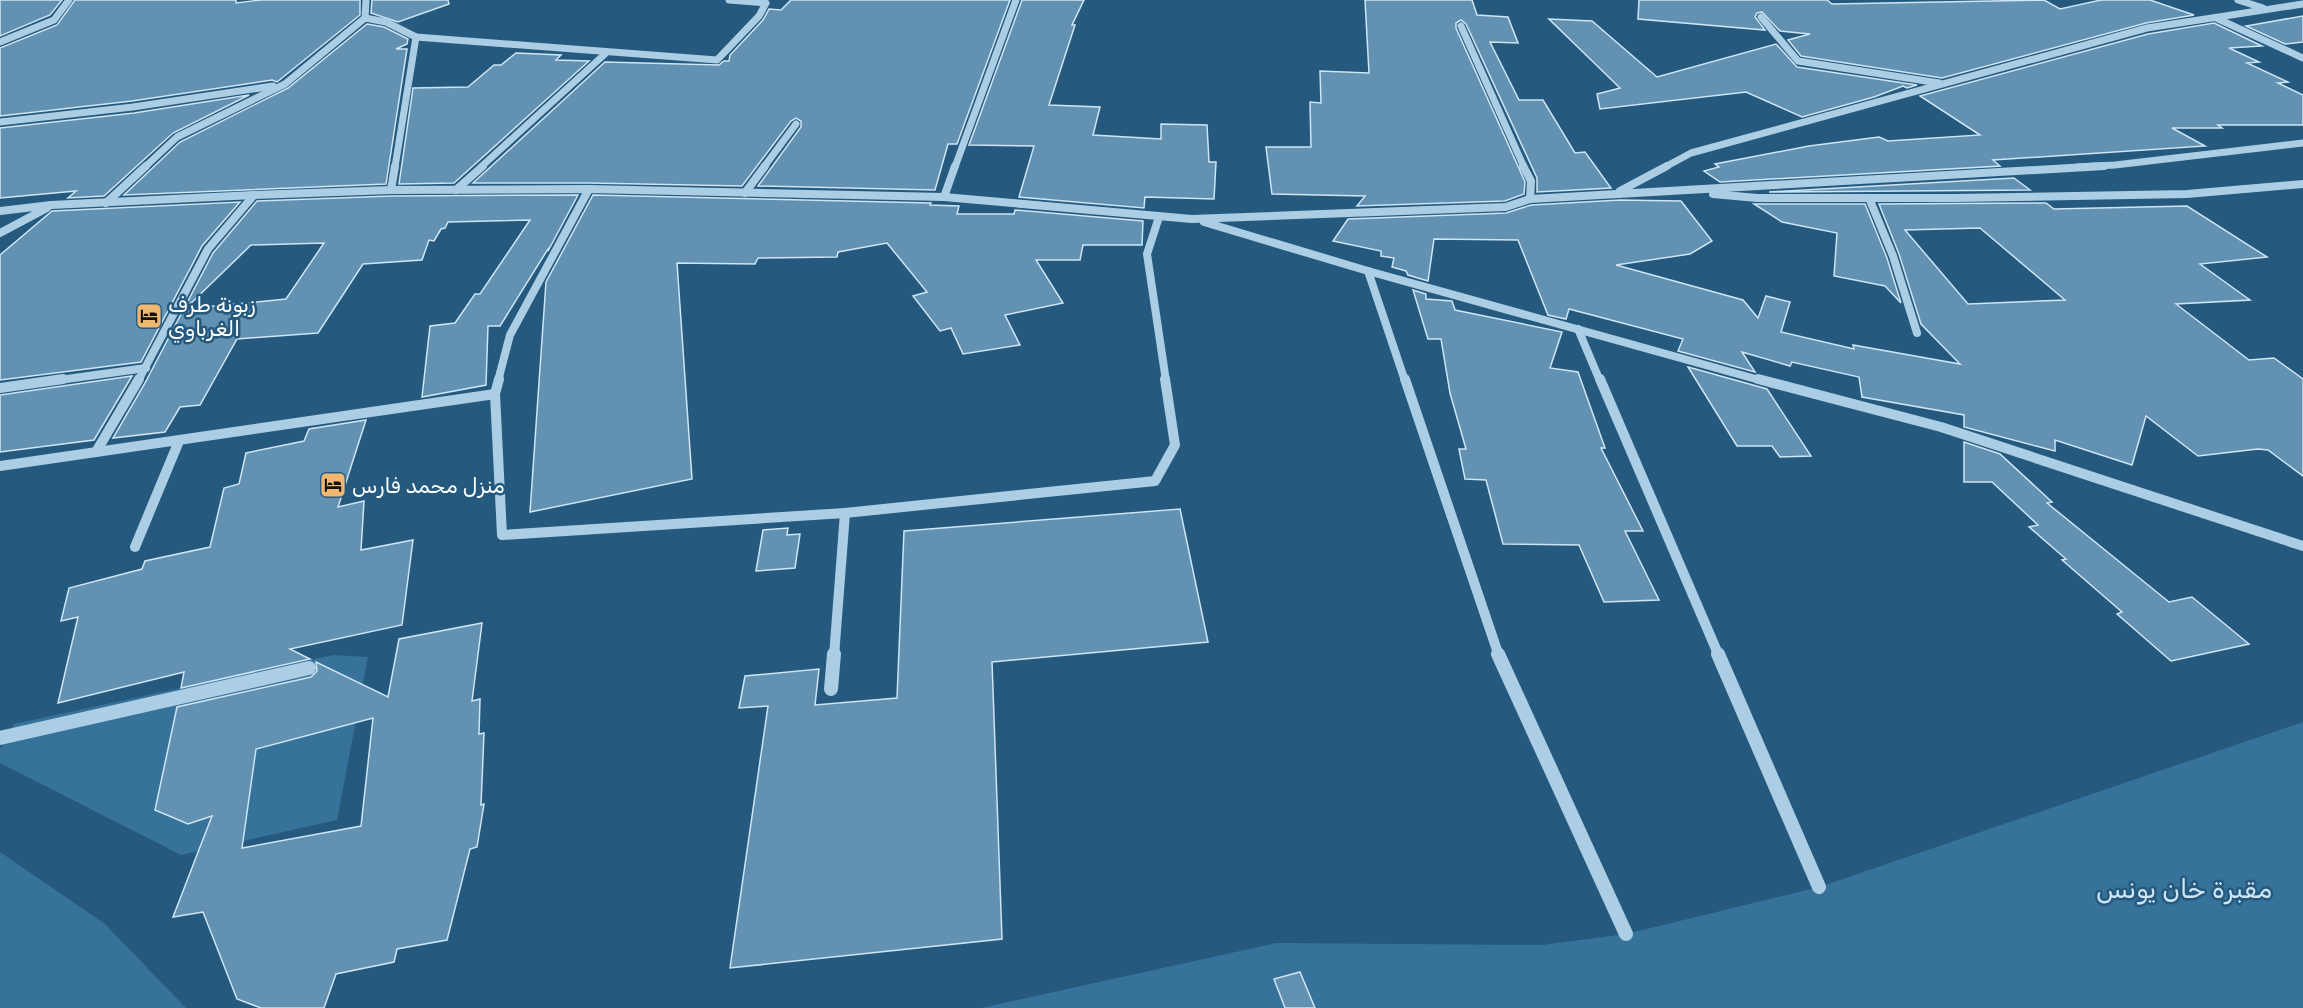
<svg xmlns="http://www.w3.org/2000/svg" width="2303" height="1008" viewBox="0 0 2303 1008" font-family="Rubik,'Noto Naskh Arabic',sans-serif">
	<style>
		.green { fill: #36729a }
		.building { fill: #6291b1; stroke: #cee5f4; stroke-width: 1.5; fill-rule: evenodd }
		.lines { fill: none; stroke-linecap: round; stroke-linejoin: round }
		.minor-far3 { stroke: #abcee5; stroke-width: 7 }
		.minor-far2 { stroke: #abcee5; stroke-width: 8 }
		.minor-far1 { stroke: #abcee5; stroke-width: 10 }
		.minor { stroke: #abcee5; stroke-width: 14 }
		.labels { text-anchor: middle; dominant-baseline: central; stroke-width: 5; stroke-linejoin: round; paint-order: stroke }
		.poi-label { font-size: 21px; fill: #fff; stroke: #25597e; text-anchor: start }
		.near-park-label { font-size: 26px; fill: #cee5f4; stroke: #25597e }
	</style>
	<rect width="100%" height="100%" fill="#25597e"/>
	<g class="green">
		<path d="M 333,655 L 368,657 L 337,820 L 181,855 L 0,763 L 0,749 L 14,724 Z"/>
		<path d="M 2303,722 L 2303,1008 L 981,1008 L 1276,943 L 1542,945 L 1626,934 L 1819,887 Z"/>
		<path d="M 0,852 L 105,924 L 186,1008 L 0,1008 Z"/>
	</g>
	<g class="building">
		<path d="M 0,0 L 62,0 L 50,15 L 0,36 Z"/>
		<path d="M 75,0 L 236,0 L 236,3 L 261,0 L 360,0 L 360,15 L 277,82 L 272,80 L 132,101 L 0,116 L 0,48 L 57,25 Z"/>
		<path d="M 372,0 L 448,0 L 449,4 L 398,22 L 371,13 Z"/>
		<path d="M 791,0 L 1010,0 L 957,144 L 948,144 L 935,190 L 758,186 L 801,127 L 801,121 L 796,118 L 791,121 L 742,186 L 589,183 L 473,183 L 605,62 L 719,65 L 724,61 L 729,61 L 730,55 L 763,20 L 769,9 L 781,10 Z"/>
		<path d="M 1022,0 L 1084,0 L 1072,25 L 1075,25 L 1049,105 L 1100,107 L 1093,135 L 1161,139 L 1161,124 L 1207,125 L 1209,162 L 1216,162 L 1214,199 L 1145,197 L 1144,208 L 1019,197 L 1034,146 L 969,145 Z"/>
		<path d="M 1365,0 L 1472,0 L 1477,15 L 1508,17 L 1518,43 L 1490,42 L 1519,100 L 1543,100 L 1575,153 L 1585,152 L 1611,188 L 1537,192 L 1537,178 L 1466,24 L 1461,20 L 1456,23 L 1456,28 L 1525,182 L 1524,194 L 1505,201 L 1357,206 L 1365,196 L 1272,194 L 1266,147 L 1311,147 L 1310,102 L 1321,103 L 1320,71 L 1369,73 Z"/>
		<path d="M 1639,0 L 1827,0 L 1832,4 L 2044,0 L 2060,9 L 2101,0 L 2150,0 L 2194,15 L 2146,23 L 1942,78 L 1801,56 L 1788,40 L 1810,34 L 1780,31 L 1762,12 L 1757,13 L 1755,17 L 1765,30 L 1638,19 Z"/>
		<path d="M 2303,16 L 2303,42 L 2285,44 L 2246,26 Z"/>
		<path d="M 1549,19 L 1592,21 L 1657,77 L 1776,44 L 1797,67 L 1917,85 L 1907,88 L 1903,86 L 1874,97 L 1802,117 L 1746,92 L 1600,109 L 1597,94 L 1620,88 Z"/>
		<path d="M 2214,23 L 2262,46 L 2229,48 L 2259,62 L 2247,63 L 2288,82 L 2278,83 L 2303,95 L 2303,125 L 2218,125 L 2222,128 L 2172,128 L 2205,146 L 1993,160 L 2000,166 L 1720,182 L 1704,171 L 1719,167 L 1715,164 L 1809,146 L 1879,137 L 1888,141 L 1980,135 L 1920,96 L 2148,34 Z"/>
		<path d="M 367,24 L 384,27 L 408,39 L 407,44 L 396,49 L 407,49 L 386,184 L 124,195 L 180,142 L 288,88 Z"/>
		<path d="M 516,53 L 561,55 L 556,60 L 589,61 L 454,183 L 399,184 L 413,88 L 468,87 L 494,65 L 501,65 Z"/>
		<path d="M 249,95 L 173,133 L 104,196 L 68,198 L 76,191 L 0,198 L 0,128 L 134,113 Z"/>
		<path d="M 2014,178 L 2030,190 L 1769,192 Z"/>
		<path d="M 578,195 L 548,251 L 548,249 L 500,326 L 488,326 L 486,385 L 422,397 L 430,326 L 455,323 L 475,294 L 480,294 L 530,220 L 448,222 L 445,228 L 441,229 L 434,241 L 429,240 L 422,260 L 363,264 L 318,333 L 237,339 L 200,405 L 180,407 L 165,432 L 113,438 L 145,383 L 213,253 L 257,201 L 391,196 ZM 324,243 L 286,299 L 185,309 L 251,245 Z"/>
		<path d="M 593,195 L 931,203 L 930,205 L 959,206 L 957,214 L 1014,214 L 1015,210 L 1143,221 L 1142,245 L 1083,245 L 1080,260 L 1036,260 L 1063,303 L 1005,315 L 1020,345 L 963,354 L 951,328 L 940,331 L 913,296 L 927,292 L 887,243 L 838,252 L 837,257 L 758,258 L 755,264 L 677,263 L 692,479 L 530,512 L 546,282 Z"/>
		<path d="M 1620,200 L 1681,201 L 1712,241 L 1690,254 L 1616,265 L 1743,300 L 1758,318 L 1766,296 L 1790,302 L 1781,332 L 1854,349 L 1853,345 L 1960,364 L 1921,324 L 1899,254 L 1879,204 L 2046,203 L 2054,209 L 2187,206 L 2267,257 L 2200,264 L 2250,300 L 2176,304 L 2249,360 L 2274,358 L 2303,379 L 2303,476 L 2268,450 L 2258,449 L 2198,456 L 2146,416 L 2132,465 L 2055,440 L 2055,451 L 1964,427 L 1964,415 L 1862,397 L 1859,377 L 1792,362 L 1790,366 L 1742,352 L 1755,372 L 1678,351 L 1683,339 L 1569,309 L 1566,319 L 1548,315 L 1518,240 L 1434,239 L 1428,281 L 1408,275 L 1406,271 L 1392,267 L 1394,258 L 1381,256 L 1381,251 L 1333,241 L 1348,219 L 1506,213 L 1531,205 ZM 1980,228 L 2065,300 L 1968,304 L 1905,230 Z"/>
		<path d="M 240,202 L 202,246 L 141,362 L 0,380 L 0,255 L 52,211 Z"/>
		<path d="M 1754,204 L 1865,204 L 1887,258 L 1901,303 L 1885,286 L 1834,276 L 1837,233 L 1782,222 Z"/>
		<path d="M 1413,290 L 1426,294 L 1426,299 L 1452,301 L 1455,310 L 1562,332 L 1550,368 L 1578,372 L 1605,448 L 1601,448 L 1643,531 L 1625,531 L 1659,600 L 1604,602 L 1579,545 L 1503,544 L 1486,480 L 1465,479 L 1459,449 L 1466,449 L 1450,393 L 1441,339 L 1428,339 Z"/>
		<path d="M 1688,367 L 1767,389 L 1811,456 L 1780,457 L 1772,446 L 1737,446 Z"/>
		<path d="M 132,376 L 94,440 L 0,452 L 0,395 Z"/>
		<path d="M 366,420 L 338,507 L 364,501 L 361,550 L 413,540 L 402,625 L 290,649 L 310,659 L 181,688 L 184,672 L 58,703 L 78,617 L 61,621 L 69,588 L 142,569 L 145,561 L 210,547 L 224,488 L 239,484 L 246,453 L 304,441 L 309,429 Z"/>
		<path d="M 1964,442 L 2000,454 L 2052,502 L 2047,503 L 2169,602 L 2192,597 L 2249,644 L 2171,661 L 2117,614 L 2122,612 L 2062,560 L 2066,559 L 2029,527 L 2038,525 L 1992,482 L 1964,482 Z"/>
		<path d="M 1180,509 L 1208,642 L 992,662 L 1002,939 L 730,968 L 768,706 L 739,708 L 745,676 L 819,669 L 815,705 L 897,698 L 904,531 Z"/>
		<path d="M 788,528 L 787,535 L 800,534 L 795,568 L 756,571 L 763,530 Z"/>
		<path d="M 482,623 L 472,701 L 480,699 L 479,734 L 484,733 L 481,805 L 484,804 L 477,847 L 470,849 L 447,940 L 397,949 L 394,962 L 336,974 L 324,1008 L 261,1008 L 237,999 L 203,912 L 173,917 L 212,816 L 188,824 L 155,810 L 177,707 L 311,677 L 317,671 L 316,662 L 388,697 L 399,639 ZM 373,718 L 361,826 L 242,848 L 256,749 Z"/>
		<path d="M 1300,972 L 1315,1008 L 1285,1008 L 1274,979 Z"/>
	</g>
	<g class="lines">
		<g class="minor-far3">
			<path d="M 2238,0 L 2263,8"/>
			<path d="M 1761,17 L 1798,61 L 1939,83"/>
			<path d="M 365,18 L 386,22 L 416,37 L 717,60 L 759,16 L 766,3 L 729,0"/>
			<path d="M 2216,18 L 2303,58"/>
			<path d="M 1461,26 L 1524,167"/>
			<path d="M 0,42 L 54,20 L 69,0"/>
			<path d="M 0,122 L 133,107 L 273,86"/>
			<path d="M 145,167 L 177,137 L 285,84 L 365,18 L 366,0"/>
			<path d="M 395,167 L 416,37"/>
			<path d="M 481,167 L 606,53"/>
			<path d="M 764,167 L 796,124"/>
			<path d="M 955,167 L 1016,0"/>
			<path d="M 1665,167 L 1691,153 L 2147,28 L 2303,4"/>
			<path d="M 2077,167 L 2115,165 L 2303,143"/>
		</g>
		<g class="minor-far2">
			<path d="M 1523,166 L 1531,181 L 1530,199"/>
			<path d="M 391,190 L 395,166"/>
			<path d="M 456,190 L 483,166"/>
			<path d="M 1620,191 L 1667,166"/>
			<path d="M 745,193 L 765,166"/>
			<path d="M 1713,194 L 1757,198 L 1954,198 L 2187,194 L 2303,184"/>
			<path d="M 944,197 L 955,166"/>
			<path d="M 1869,198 L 1893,256 L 1917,333"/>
			<path d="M 106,203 L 146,166"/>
			<path d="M 0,211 L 51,205 L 254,195 L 391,190 L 589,189 L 944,197 L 1192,219 L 1506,207 L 1530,199 L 2104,166"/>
			<path d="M 1159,217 L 1147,254 L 1166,381"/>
			<path d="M 1204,222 L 1368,271 L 1763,381"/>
			<path d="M 0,233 L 47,208"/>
			<path d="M 1368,271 L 1405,381"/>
			<path d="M 1578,329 L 1600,381"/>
			<path d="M 52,381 L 146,368"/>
			<path d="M 138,381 L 208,249 L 254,195"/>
			<path d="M 498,381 L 510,335 L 589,189"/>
		</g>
		<g class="minor-far1">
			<path d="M 499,379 L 495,394 L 502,535 L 845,513 L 1155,481 L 1175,445 L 1165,379"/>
			<path d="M 1405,379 L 1499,656"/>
			<path d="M 1600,379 L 1719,656"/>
			<path d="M 1758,379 L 1941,427 L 2303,546"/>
			<path d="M 0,388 L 63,379"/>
			<path d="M 96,452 L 139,379"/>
			<path d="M 0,466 L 495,394"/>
			<path d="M 135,547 L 179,441"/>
			<path d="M 834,656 L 845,513"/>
		</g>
		<g class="minor">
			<path d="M 1498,654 L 1626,934"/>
			<path d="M 1718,654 L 1819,887"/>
			<path d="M 831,689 L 834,654"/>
			<path d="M 0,738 L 309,668"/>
		</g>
	</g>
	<defs>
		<symbol id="hotel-square" viewBox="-11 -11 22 22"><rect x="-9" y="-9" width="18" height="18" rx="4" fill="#efb770" stroke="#25597e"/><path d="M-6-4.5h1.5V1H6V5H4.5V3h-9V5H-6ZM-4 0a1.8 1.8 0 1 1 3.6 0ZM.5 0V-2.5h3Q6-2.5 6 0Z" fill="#111"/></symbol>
	</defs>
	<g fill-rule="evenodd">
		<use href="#hotel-square" x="134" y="301" width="30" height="30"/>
		<use href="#hotel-square" x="318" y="470" width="30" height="30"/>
	</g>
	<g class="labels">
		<g class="poi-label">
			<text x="168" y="304">زبونة طرف<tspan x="168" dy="24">الغرباوي</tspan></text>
			<text x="352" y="485">منزل محمد فارس</text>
		</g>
		<g class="near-park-label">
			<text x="2184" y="889">مقبرة خان يونس</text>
		</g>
	</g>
</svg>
